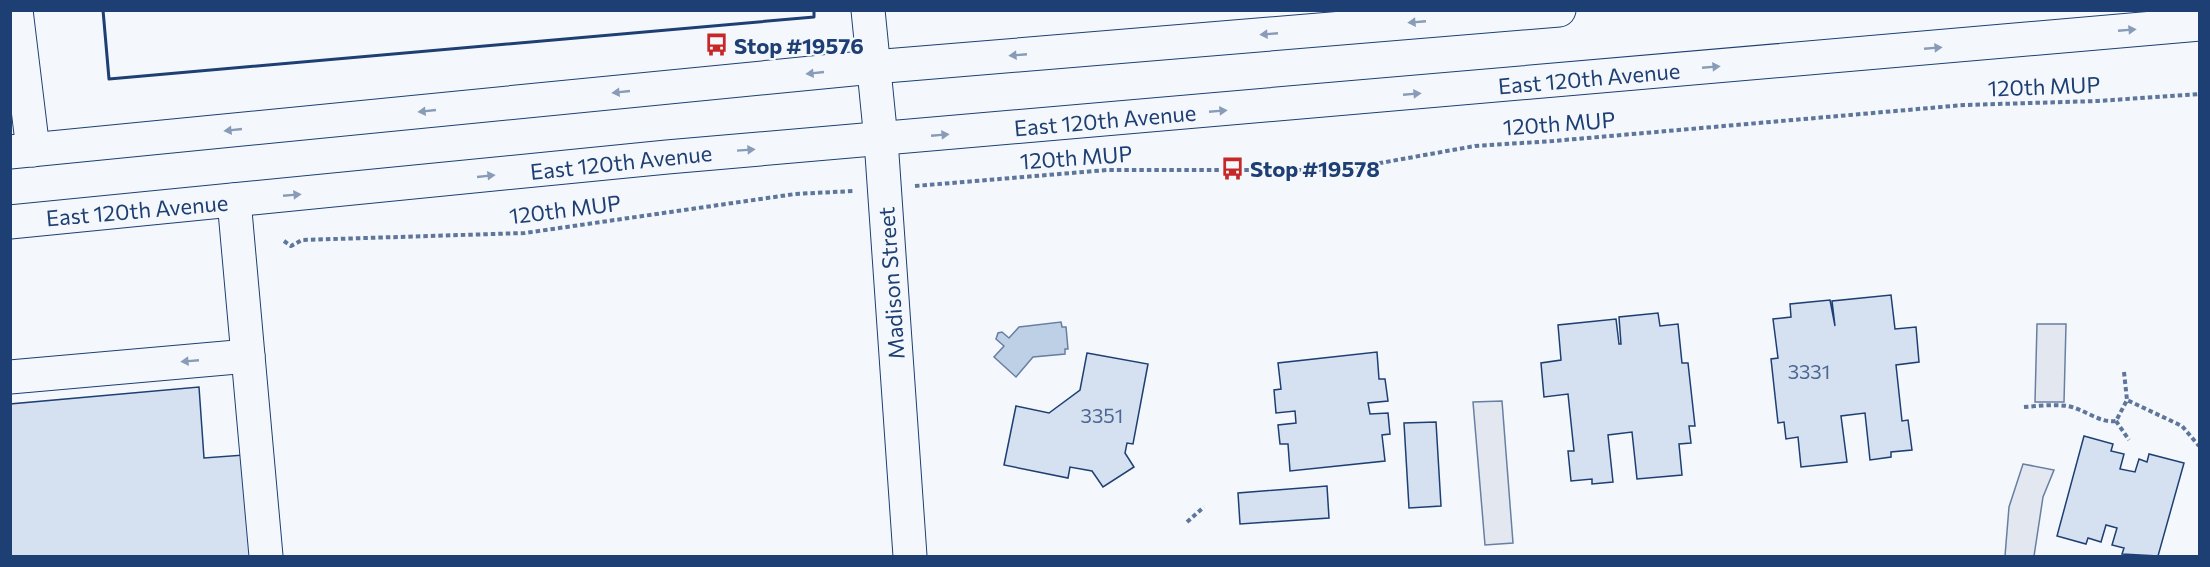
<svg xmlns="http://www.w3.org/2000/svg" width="2210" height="567" viewBox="0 0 2210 567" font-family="Commissioner,sans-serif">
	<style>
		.parking { fill: #e3e8f0; stroke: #687fa3; stroke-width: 1.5 }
		.water { fill: #bed0e5; stroke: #687fa3; stroke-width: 1.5 }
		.building { fill: #d5e0f0; stroke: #1d3f73; stroke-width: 1.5 }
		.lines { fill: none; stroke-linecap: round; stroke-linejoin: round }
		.minor-casing { stroke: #1d3f73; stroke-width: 35 }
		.major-casing { stroke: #1d3f73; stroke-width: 35 }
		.path { stroke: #5e769c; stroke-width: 4; stroke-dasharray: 4.5 3; stroke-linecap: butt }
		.minor { stroke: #f4f7fb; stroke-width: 33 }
		.major { stroke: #f4f7fb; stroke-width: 33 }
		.wall { stroke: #1d3f73; stroke-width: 3 }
		.oneway { fill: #889bb7 }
		.labels { text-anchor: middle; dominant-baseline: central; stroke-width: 4.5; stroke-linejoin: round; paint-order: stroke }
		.number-label { font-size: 20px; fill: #4b6792 }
		.poi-label { font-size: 22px; font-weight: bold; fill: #1d3f73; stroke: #f4f7fb; text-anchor: start }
		.street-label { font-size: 22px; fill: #1d3f73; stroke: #f4f7fb }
	</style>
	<rect width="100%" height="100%" fill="#f4f7fb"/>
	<g class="parking">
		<path d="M 2037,324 L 2066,324 L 2064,402 L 2035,402 Z"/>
		<path d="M 1502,401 L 1513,543 L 1485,545 L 1473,402 Z"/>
		<path d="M 2023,464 L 2054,470 L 2043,497 L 2034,556 L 2005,556 L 2009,507 Z"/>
	</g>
	<path class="water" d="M 1061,322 L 1062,327 L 1066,327 L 1068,349 L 1065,349 L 1065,354 L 1033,357 L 1016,377 L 994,357 L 1004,346 L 996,339 L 998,333 L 1002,332 L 1009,338 L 1019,327 Z"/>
	<g class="building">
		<path d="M 1891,295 L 1895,329 L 1916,327 L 1919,362 L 1896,365 L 1902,421 L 1908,420 L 1912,450 L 1891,452 L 1891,457 L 1870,460 L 1865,413 L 1841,416 L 1847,462 L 1801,467 L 1798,437 L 1786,439 L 1784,422 L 1778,423 L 1771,359 L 1778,358 L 1773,319 L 1791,317 L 1790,304 L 1830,300 L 1835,326 L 1832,301 Z"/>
		<path d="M 1658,313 L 1660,326 L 1678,324 L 1682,363 L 1688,363 L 1695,426 L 1689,426 L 1691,443 L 1679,444 L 1682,475 L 1637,479 L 1632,432 L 1608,435 L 1613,482 L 1592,484 L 1592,479 L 1571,481 L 1568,451 L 1574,451 L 1568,394 L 1544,397 L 1541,363 L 1561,360 L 1558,325 L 1616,319 L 1619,344 L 1621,344 L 1619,317 Z"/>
		<path d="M 1377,352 L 1379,379 L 1385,379 L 1388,401 L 1368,403 L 1370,414 L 1388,413 L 1390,434 L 1382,435 L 1385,461 L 1290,471 L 1288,444 L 1280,444 L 1278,425 L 1296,423 L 1295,411 L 1276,413 L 1274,390 L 1281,389 L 1278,363 Z"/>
		<path d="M 1087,353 L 1148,364 L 1133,444 L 1127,443 L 1125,453 L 1134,467 L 1103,487 L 1092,471 L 1070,467 L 1068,478 L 1004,465 L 1016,406 L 1049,413 L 1080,390 Z"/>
		<path d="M 199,387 L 204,458 L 244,455 L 254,556 L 10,556 L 10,404 Z"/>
		<path d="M 1436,422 L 1441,506 L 1409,508 L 1404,423 Z"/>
		<path d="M 2084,436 L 2113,444 L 2111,451 L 2124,454 L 2120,469 L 2135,472 L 2139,459 L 2147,462 L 2149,454 L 2184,463 L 2158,556 L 2122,554 L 2124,548 L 2112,545 L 2117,528 L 2106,525 L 2101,542 L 2088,538 L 2086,544 L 2057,536 Z"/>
		<path d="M 1327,486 L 1329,518 L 1240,524 L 1238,493 Z"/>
	</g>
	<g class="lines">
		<defs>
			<g id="minor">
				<path d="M 16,10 L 33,150"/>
				<path d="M 868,10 L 881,140 L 910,556"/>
				<path d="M 234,200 L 266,556"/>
				<path d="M 10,377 L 248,356"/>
			</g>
			<g id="major">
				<path d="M 10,152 L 873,67 L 1559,10"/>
				<path d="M 10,222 L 667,157 L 2200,24"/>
			</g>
		</defs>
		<use href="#minor" class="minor-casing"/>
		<use href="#major" class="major-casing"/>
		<g class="path">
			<path d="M 915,186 L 1107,170 L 1341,170 L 1475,146 L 1553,141 L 1964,105 L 2098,101 L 2200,94"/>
			<path d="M 284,241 L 291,246 L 302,240 L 525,233 L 795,194 L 854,191"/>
			<path d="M 2124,372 L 2127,400"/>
			<path d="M 2024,407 C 2038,406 2053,404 2067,406 C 2083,408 2100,424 2116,421 L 2127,400 L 2182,426 L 2199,446"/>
			<path d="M 2116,421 L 2129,440"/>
			<path d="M 1187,522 L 1204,507"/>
		</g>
		<use href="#minor" class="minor"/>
		<use href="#major" class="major"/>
		<path class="wall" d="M 103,10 L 109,79 L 814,17 L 814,10"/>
	</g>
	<defs><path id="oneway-solid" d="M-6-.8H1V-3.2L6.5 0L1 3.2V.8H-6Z" transform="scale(1.5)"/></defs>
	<g class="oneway">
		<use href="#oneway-solid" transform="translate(1417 22) rotate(175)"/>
		<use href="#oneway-solid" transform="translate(2127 30) rotate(-5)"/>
		<use href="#oneway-solid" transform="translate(1269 34) rotate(175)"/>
		<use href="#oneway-solid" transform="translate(1933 48) rotate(-5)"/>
		<use href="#oneway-solid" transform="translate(1018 55) rotate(175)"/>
		<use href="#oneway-solid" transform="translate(1711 67) rotate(-5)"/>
		<use href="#oneway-solid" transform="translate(815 73) rotate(174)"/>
		<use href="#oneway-solid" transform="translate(621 92) rotate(174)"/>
		<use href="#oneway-solid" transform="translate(1412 94) rotate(-5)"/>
		<use href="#oneway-solid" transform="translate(427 111) rotate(174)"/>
		<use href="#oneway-solid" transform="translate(1218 111) rotate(-5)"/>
		<use href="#oneway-solid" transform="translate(233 130) rotate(174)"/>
		<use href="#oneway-solid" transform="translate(940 135) rotate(-5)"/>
		<use href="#oneway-solid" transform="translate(746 150) rotate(-4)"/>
		<use href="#oneway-solid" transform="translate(486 176) rotate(-6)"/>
		<use href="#oneway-solid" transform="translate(292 195) rotate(-5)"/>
		<use href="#oneway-solid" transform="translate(190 361) rotate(175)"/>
	</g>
	<defs>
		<symbol id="bus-bare" viewBox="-9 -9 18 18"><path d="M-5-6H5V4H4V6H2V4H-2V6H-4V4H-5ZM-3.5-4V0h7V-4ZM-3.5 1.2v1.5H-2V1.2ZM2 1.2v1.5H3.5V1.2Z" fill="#c62828" stroke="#f4f7fb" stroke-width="2.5" paint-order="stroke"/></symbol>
	</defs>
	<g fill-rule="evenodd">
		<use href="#bus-bare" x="700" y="28" width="33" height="33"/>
		<use href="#bus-bare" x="1216" y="152" width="33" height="33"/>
	</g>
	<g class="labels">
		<g class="number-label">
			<text x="1809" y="371">3331</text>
			<text x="1102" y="415">3351</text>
		</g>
		<g class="poi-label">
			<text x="734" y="45">Stop #19576</text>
			<text x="1250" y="168">Stop #19578</text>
		</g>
		<g class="street-label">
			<text transform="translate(1589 78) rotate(-5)">East 120th Avenue</text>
			<text transform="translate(2044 86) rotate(-2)">120th MUP</text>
			<text transform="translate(1105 120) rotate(-5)">East 120th Avenue</text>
			<text transform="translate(1559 123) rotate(-4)">120th MUP</text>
			<text transform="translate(1076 157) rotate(-4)">120th MUP</text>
			<text transform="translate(621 162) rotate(-6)">East 120th Avenue</text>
			<text transform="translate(565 209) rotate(-7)">120th MUP</text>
			<text transform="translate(137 210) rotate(-5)">East 120th Avenue</text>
			<text transform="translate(891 283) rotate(-94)">Madison Street</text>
		</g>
	</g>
	<rect width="2210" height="567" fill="none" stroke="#1d3f73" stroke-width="24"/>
</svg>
